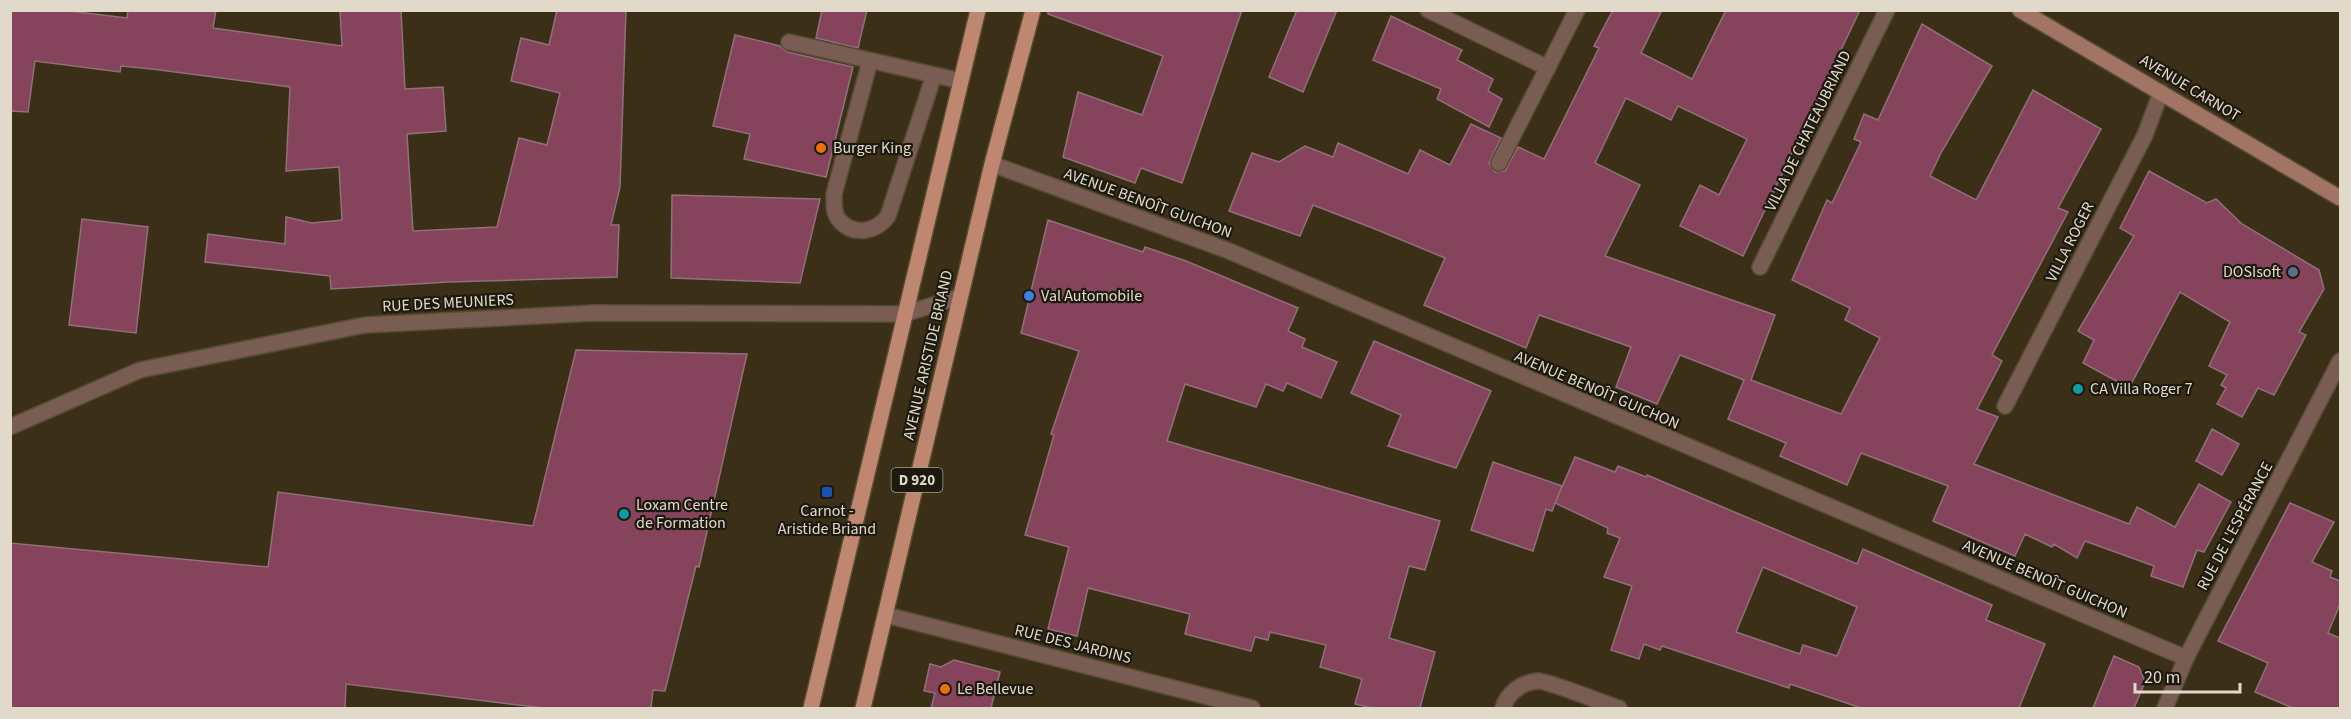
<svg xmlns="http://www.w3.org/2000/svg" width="2351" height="719" viewBox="0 0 2351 719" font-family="'Source Sans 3',sans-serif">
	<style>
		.building { fill: #85445b; stroke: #90707a; stroke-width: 1.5; fill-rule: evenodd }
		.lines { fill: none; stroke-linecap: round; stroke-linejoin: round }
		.lane-casing { stroke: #564b34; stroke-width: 18 }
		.street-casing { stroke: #564b34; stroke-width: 18 }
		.secondary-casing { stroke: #564b34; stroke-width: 18 }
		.primary-casing { stroke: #564b34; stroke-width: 18 }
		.lane { stroke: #795d52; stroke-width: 15 }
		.street { stroke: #795d52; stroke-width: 15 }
		.secondary { stroke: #a17463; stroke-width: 15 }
		.primary { stroke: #bf8670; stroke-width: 15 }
		.food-dot { fill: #e8710a; stroke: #1d190e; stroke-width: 2 }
		.service-dot { fill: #5c6f8a; stroke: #1d190e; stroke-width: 2 }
		.shop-dot { fill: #3f7fe0; stroke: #1d190e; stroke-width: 2 }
		.culture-dot { fill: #0f9aa8; stroke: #1d190e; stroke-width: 2 }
		.transit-dot { fill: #1a4fb4; stroke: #1d190e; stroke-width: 2 }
		.labels { text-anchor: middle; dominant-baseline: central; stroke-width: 4.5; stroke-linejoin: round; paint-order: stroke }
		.shield { fill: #1d190e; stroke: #a6a092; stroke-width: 1.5 }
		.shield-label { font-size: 15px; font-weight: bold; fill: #e1dacb }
		.street-label { font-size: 16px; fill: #e1dacb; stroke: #1d190e }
		.poi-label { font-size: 16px; fill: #e1dacb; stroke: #1d190e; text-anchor: start }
	</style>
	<rect width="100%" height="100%" fill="#3b3017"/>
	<g class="building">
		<path d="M 10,10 L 61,10 L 127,18 L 128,10 L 216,10 L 213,28 L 342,46 L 340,10 L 401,10 L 405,89 L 443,87 L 446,131 L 407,134 L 413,231 L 497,227 L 519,138 L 547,145 L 560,93 L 511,81 L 521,38 L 549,45 L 557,10 L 626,10 L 620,187 L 611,225 L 619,225 L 617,277 L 449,282 L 331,289 L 330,276 L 205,262 L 208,234 L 285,244 L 286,217 L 312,223 L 342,220 L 339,167 L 286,171 L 290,87 L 152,69 L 121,66 L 120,72 L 35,61 L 28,112 L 10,111 Z"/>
		<path d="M 822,10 L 867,10 L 858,48 L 816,38 Z"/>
		<path d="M 1048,10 L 1242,10 L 1182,183 L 1141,168 L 1135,183 L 1063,157 L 1078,92 L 1142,115 L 1163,56 L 1048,14 Z"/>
		<path d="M 1297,10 L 1337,10 L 1303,92 L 1269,77 Z"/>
		<path d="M 1613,10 L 1662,10 L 1641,53 L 1692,79 L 1726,10 L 1860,10 L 1743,256 L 1680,226 L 1700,185 L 1719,195 L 1747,139 L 1678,106 L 1671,120 L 1626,98 L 1595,163 L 1640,185 L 1605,256 L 1775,315 L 1751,380 L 1841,414 L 1880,338 L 1845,320 L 1850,308 L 1792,280 L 1827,200 L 1832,203 L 1861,142 L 1854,139 L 1864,114 L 1878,120 L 1922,24 L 1992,66 L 1942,151 L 1930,176 L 1976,200 L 2033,90 L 2101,129 L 2058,208 L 2068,212 L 1992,355 L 2002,361 L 1977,409 L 1998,417 L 1974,464 L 2129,524 L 2137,507 L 2175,527 L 2199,484 L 2231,502 L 2204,552 L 2197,550 L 2183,587 L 2151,576 L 2154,566 L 2085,541 L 2077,558 L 2054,544 L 2052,547 L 2025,534 L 2015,556 L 1933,521 L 1948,486 L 1861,453 L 1847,485 L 1780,456 L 1786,443 L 1728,419 L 1744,380 L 1680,355 L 1657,404 L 1616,387 L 1631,347 L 1539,315 L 1526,348 L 1424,305 L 1445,258 L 1375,229 L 1313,205 L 1300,236 L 1229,211 L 1252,153 L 1279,162 L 1305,146 L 1333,157 L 1338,143 L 1408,174 L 1420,150 L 1450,165 L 1471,124 L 1501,138 L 1489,163 L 1495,172 L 1505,171 L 1518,147 L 1544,159 L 1599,48 L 1594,46 Z"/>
		<path d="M 1391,16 L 1462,50 L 1457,60 L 1493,79 L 1488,91 L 1502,99 L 1489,127 L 1437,99 L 1441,89 L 1373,60 Z"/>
		<path d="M 735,35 L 780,46 L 787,52 L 853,67 L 826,177 L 744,159 L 750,134 L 713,126 Z"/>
		<path d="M 2149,171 L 2207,203 L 2216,199 L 2242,224 L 2319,270 L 2324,289 L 2299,332 L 2306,335 L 2274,395 L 2258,388 L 2242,417 L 2217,404 L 2226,388 L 2221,385 L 2227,375 L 2209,366 L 2230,322 L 2180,292 L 2129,388 L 2083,363 L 2094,340 L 2078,331 L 2134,236 L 2120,228 Z"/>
		<path d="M 672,195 L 820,199 L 800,283 L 671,278 Z"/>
		<path d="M 82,219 L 148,227 L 136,333 L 69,325 Z"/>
		<path d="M 1048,220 L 1143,252 L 1145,247 L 1186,261 L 1298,308 L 1288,331 L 1305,339 L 1302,347 L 1337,362 L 1321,398 L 1287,383 L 1283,391 L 1266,384 L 1256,407 L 1185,384 L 1167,441 L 1440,521 L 1425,570 L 1409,566 L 1389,638 L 1435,652 L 1420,708 L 1372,708 L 1355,704 L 1362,679 L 1320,667 L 1326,645 L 1270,632 L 1268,640 L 1255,637 L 1251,651 L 1185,634 L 1190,614 L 1088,588 L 1077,636 L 1048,629 L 1069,547 L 1025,535 L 1054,435 L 1051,434 L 1079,351 L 1021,333 Z"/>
		<path d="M 1374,341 L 1491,391 L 1456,468 L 1388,446 L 1401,415 L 1351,393 Z"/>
		<path d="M 576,350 L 747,354 L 699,567 L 696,566 L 665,691 L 653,690 L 651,708 L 543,708 L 346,684 L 345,708 L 10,708 L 10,543 L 268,567 L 278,492 L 533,526 Z"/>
		<path d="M 2212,429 L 2239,444 L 2222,475 L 2196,461 Z"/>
		<path d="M 1575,457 L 1615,472 L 1618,466 L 1646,477 L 1647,475 L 1857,564 L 1863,549 L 1992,605 L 1986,620 L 2045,644 L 2019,708 L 1861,708 L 1790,684 L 1789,688 L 1662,646 L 1660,650 L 1644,644 L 1639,659 L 1611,650 L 1632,586 L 1604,577 L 1620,538 L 1607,533 L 1608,528 L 1555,503 ZM 1763,567 L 1857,607 L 1837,656 L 1803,645 L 1800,654 L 1736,632 Z"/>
		<path d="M 1493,462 L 1562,486 L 1552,511 L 1546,509 L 1533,551 L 1471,530 Z"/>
		<path d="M 2290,503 L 2334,522 L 2312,562 L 2332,571 L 2330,577 L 2340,581 L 2340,604 L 2328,633 L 2340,638 L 2340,708 L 2293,708 L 2255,692 L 2268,663 L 2218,641 Z"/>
		<path d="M 2114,656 L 2139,667 L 2145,682 L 2134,708 L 2093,708 Z"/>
		<path d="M 954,660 L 1000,672 L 991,708 L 931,708 L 935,693 L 924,691 L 930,664 L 941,667 Z"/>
	</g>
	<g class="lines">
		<defs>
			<g id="lane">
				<path d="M 789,42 L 961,81"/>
				<path d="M 870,61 L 834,194 C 834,203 833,214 840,221 C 855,237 877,231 888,216 L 934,75"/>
				<path d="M 904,314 L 959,297"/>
			</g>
			<g id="street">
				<path d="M 1428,10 L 1548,68"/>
				<path d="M 1499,163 L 1577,10"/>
				<path d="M 992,164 L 1229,251 L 2186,658"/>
				<path d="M 1760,267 L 1887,10"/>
				<path d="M 2005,406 L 2145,135 L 2161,92"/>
				<path d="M 10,427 L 140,370 L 365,325 L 594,313 L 904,314"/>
				<path d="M 886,615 L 1252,708"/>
				<path d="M 1503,708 C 1507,694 1521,682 1538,681 C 1549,681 1605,704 1619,708"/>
				<path d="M 2165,708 L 2186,658 L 2340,361"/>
			</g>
			<path id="secondary" d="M 2020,10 L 2340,198"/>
			<g id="primary">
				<path d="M 811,708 L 978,10"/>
				<path d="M 863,708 L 992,164 L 1033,10"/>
			</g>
		</defs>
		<use href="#lane" class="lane-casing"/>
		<use href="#street" class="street-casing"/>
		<use href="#secondary" class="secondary-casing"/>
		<use href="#primary" class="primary-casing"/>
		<use href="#lane" class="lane"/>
		<use href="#street" class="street"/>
		<use href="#secondary" class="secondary"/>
		<use href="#primary" class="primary"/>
	</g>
	<g class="food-dot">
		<circle cx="821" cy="148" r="6"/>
		<circle cx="945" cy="689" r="6"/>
	</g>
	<circle class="service-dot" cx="2293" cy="272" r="6"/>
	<circle class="shop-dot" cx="1029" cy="296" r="6"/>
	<g class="culture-dot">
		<circle cx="2078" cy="389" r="6"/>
		<circle cx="624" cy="514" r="6"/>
	</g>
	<rect class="transit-dot" x="821" y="486" width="12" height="12" rx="3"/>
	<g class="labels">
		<rect class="shield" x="891.5" y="468" width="51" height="24" rx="4.5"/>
		<g class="shield-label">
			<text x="917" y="480">D 920</text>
		</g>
		<g class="street-label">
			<text transform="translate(2190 88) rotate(31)">AVENUE CARNOT</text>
			<text transform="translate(1808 131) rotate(-64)">VILLA DE CHATEAUBRIAND</text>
			<text transform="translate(1148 203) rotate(20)">AVENUE BENOÎT GUICHON</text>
			<text transform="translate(2070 242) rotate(-63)">VILLA ROGER</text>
			<text transform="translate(448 303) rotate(-3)">RUE DES MEUNIERS</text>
			<text transform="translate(928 355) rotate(-77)">AVENUE ARISTIDE BRIAND</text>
			<text transform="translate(1597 390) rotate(23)">AVENUE BENOÎT GUICHON</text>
			<text transform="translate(2235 526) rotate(-62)">RUE DE L'ESPÉRANCE</text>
			<text transform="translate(2045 579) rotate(23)">AVENUE BENOÎT GUICHON</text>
			<text transform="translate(1073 644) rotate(14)">RUE DES JARDINS</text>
		</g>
		<g class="poi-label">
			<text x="833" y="148">Burger King</text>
			<text x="2281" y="272" text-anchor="end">DOSIsoft</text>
			<text x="1041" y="296">Val Automobile</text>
			<text x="2090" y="389">CA Villa Roger 7</text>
			<text x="636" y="505">Loxam Centre<tspan x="636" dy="18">de Formation</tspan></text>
			<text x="827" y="511" text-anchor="middle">Carnot -<tspan x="827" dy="18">Aristide Briand</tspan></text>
			<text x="957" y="689">Le Bellevue</text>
		</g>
	</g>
	<rect width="2351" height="719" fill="none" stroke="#e1dacb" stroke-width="24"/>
	<path d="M2135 683v9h105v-9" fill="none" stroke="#e1dacb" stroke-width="3"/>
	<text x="2144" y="683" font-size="18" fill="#e1dacb" stroke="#1d190e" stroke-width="4.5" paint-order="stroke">20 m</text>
</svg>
